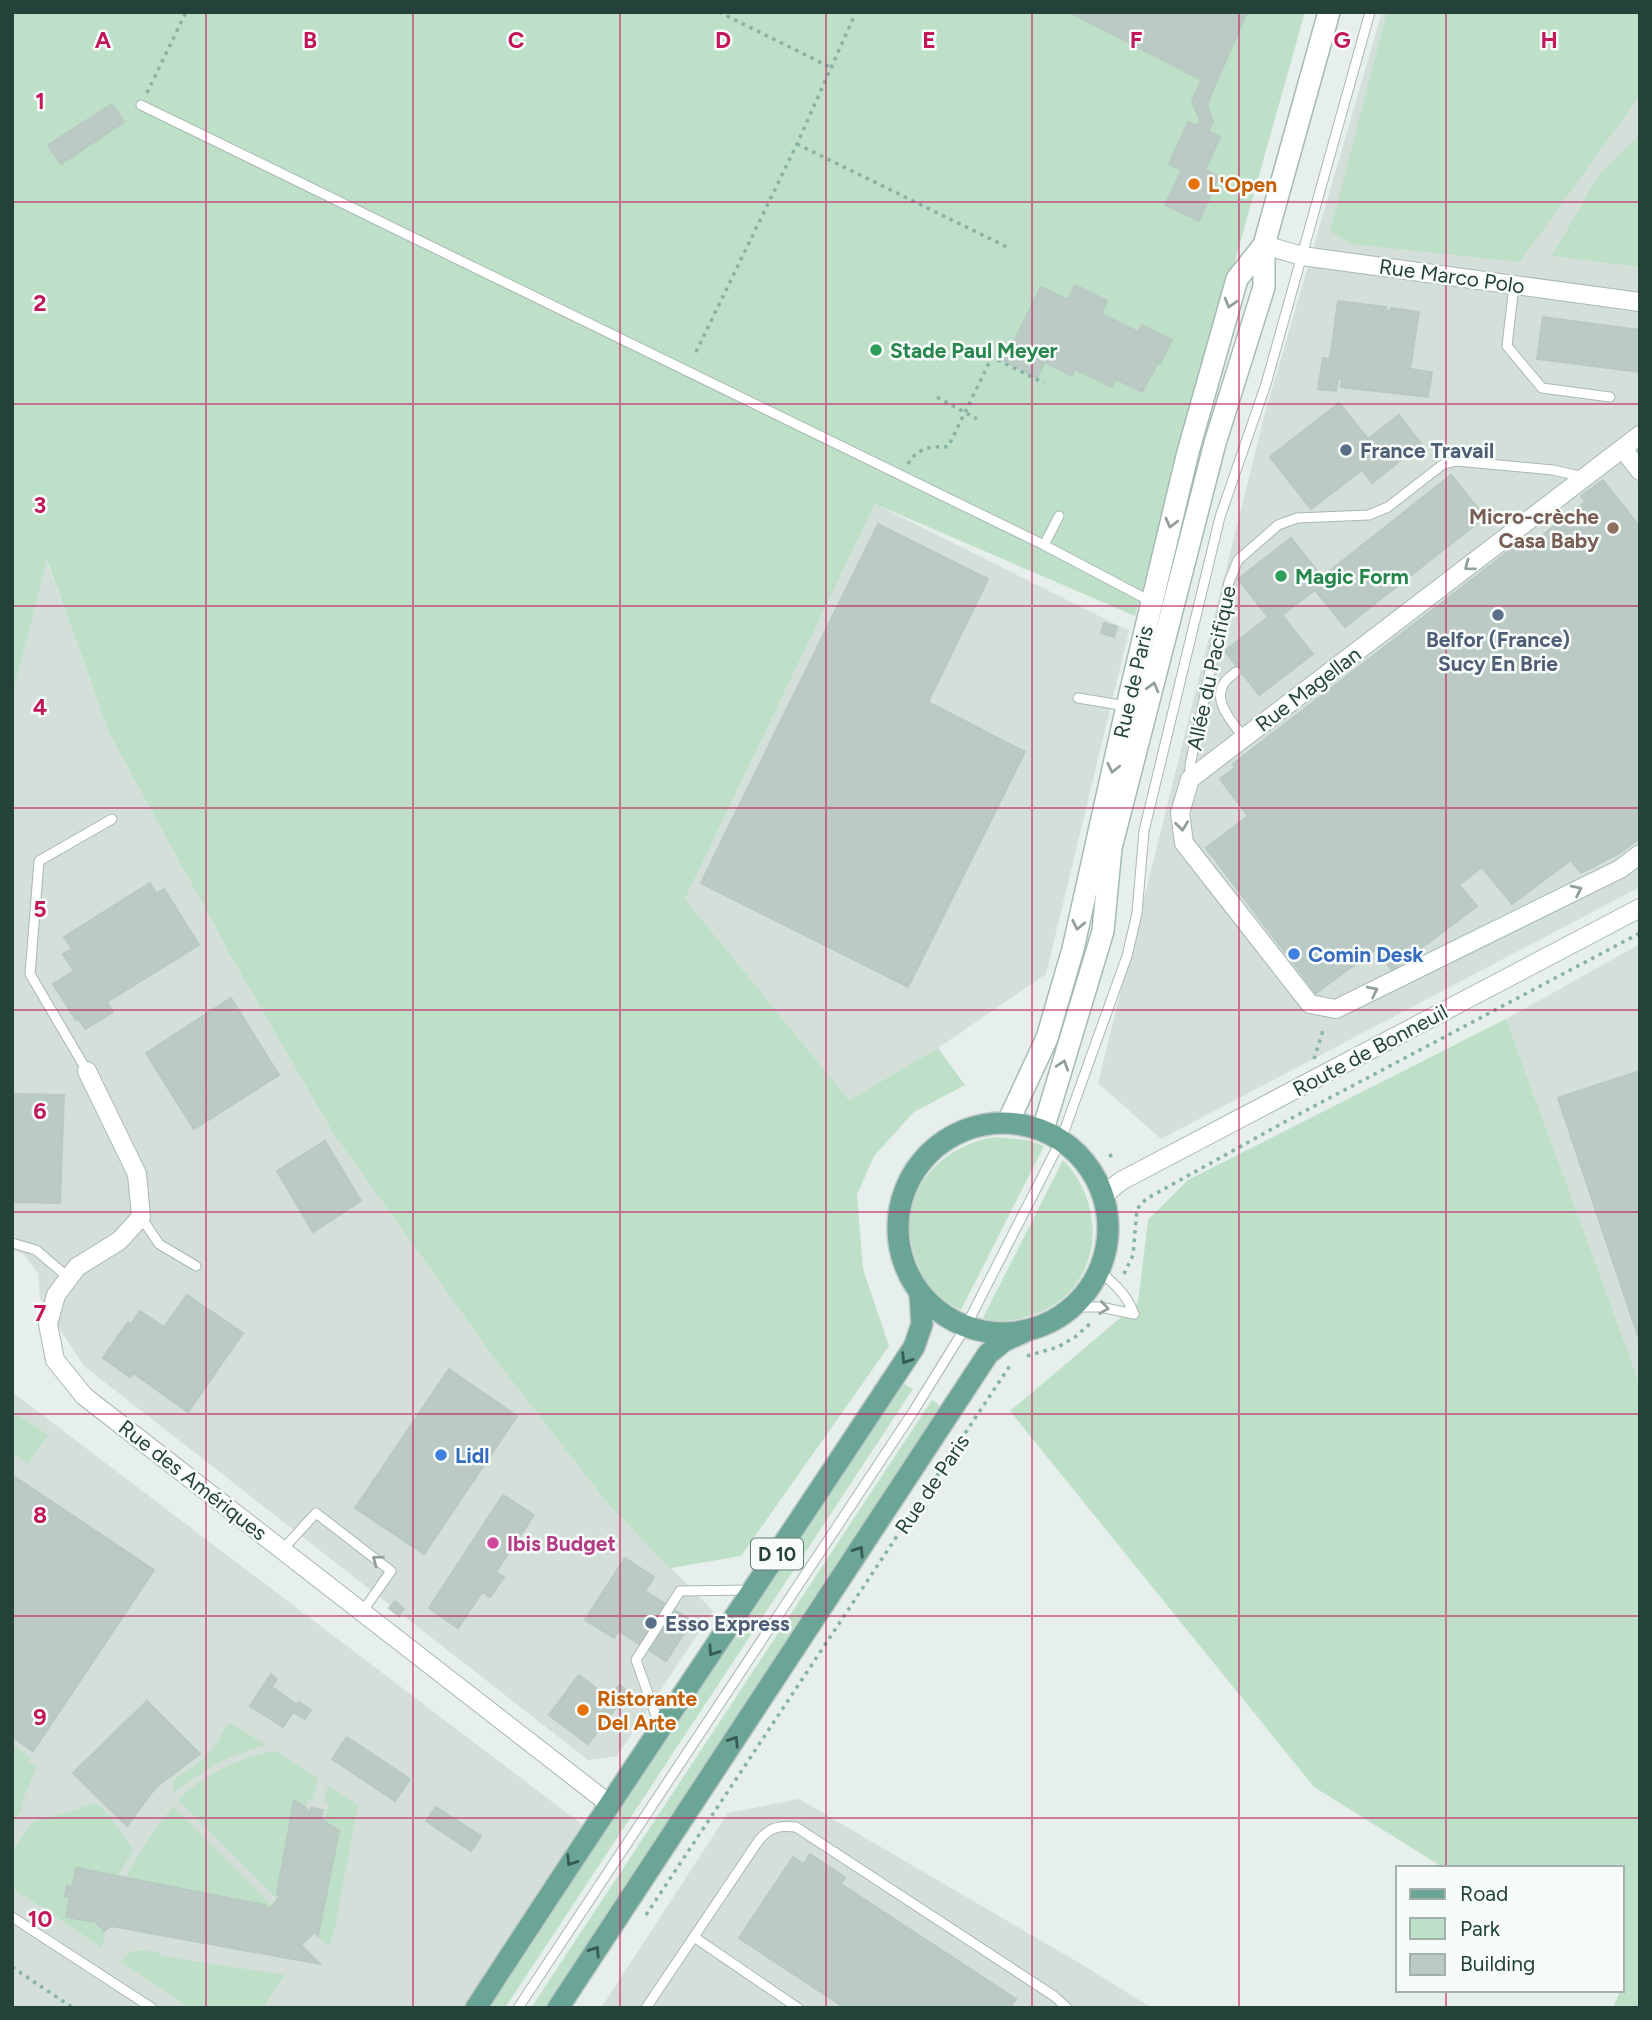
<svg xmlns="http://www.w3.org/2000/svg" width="1652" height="2020" viewBox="0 0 1652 2020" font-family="Figtree,sans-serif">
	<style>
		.built { fill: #d4dfda }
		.green { fill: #bfe0c8 }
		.building { fill: #bbcac4; stroke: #b8c9c2; stroke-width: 2 }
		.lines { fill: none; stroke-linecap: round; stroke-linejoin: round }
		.service-casing { stroke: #a8b8b2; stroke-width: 11 }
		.minor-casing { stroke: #a8b8b2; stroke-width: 20 }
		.secondary-casing { stroke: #a4bbb3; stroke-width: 24 }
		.primary-casing { stroke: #c2cac8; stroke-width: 24 }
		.path { stroke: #86b3a5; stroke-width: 3.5; stroke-dasharray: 3.5 5; stroke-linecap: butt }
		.service { stroke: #fff; stroke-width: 9 }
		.minor { stroke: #fff; stroke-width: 18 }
		.secondary { stroke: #fff; stroke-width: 21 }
		.primary { stroke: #6aa596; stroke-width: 21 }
		.oneway { stroke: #92a09c }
		.oneway2 { stroke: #365b51 }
		.grid { fill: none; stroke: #c2185b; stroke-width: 2; stroke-opacity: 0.55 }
		.food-dot { fill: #e8710a; stroke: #f7fbf9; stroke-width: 2.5 }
		.leisure-dot { fill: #2e9e5b; stroke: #f7fbf9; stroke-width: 2.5 }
		.service-dot { fill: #5c6f8a; stroke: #f7fbf9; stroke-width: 2.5 }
		.education-dot { fill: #8d6e63; stroke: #f7fbf9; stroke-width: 2.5 }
		.shop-dot { fill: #3f7fe0; stroke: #f7fbf9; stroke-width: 2.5 }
		.hotel-dot { fill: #d1479c; stroke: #f7fbf9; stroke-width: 2.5 }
		.labels { text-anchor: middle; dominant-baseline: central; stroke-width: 5; stroke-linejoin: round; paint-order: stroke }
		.shield { fill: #f7fbf9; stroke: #637a73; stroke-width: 2 }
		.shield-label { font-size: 19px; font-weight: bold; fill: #24423a }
		.food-label { font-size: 21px; font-weight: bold; fill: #c56008; stroke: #f7fbf9; text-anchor: start }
		.street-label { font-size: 21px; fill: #24423a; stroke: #f7fbf9 }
		.leisure-label { font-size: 21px; font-weight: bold; fill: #27864d; stroke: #f7fbf9; text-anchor: start }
		.service-label { font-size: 21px; font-weight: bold; fill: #4e5e75; stroke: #f7fbf9; text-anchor: start }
		.education-label { font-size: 21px; font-weight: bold; fill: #785e54; stroke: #f7fbf9; text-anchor: end }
		.shop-label { font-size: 21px; font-weight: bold; fill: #366cbe; stroke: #f7fbf9; text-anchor: start }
		.hotel-label { font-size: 21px; font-weight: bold; fill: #b23c85; stroke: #f7fbf9; text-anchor: start }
		.grid-label { font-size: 23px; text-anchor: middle; font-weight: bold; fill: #c2185b; stroke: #f7fbf9; stroke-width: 5; stroke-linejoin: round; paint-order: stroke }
	</style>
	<rect width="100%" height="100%" fill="#e6efeb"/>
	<g class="built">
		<path d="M 1382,12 L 1640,12 L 1640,887 L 1161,1139 L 1098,1083 L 1264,417 Z"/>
		<path d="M 875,504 L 1129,631 L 1046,974 L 938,1048 L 849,1100 L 685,899 Z"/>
		<path d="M 46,559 L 109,733 L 237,967 L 333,1133 L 497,1362 L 608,1504 L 713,1611 L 617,1756 L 588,1760 L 84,1366 L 40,1299 L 38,1273 L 24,1254 L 12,1250 L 12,696 Z"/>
		<path d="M 1640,944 L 1640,1384 L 1506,1019 Z"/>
		<path d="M 12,1392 L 584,1826 L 463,2008 L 12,2008 Z"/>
		<path d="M 799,1799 L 1081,1964 L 1152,2008 L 601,2008 L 728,1813 Z"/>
	</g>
	<g class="green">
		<path d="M 12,12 L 1305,12 L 1135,616 L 875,504 L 685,899 L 849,1100 L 938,1048 L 965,1085 L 914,1112 L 874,1156 L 857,1195 L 863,1269 L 889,1346 L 741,1556 L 670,1568 L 608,1504 L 497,1362 L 333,1133 L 237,967 L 109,733 L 47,560 L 12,696 Z"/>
		<path d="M 1387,12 L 1640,12 L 1640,95 L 1520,262 L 1351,244 L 1330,231 Z"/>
		<path d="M 1640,135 L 1640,267 L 1552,256 L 1598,176 Z"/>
		<path d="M 1506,1019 L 1640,1384 L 1640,2008 L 1613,2008 L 1625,1980 L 1622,1977 L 1622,1868 L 1444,1868 L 1314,1787 L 1010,1411 L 1138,1303 L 1148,1220 L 1188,1180 Z"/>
		<path d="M 995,1137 L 1028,1140 L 1044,1146 L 961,1310 C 943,1302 928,1287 920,1269 C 890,1207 930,1147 995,1137 Z"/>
		<path d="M 1063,1160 C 1111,1209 1101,1294 1030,1316 C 1015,1321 997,1323 983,1318 Z"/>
		<path d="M 902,1383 L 913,1389 L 505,2008 L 489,2008 Z"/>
		<path d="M 932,1400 L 942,1407 L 545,2008 L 531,2008 Z"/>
		<path d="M 12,1411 L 48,1435 L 28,1464 L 12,1453 Z"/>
		<path d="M 228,1724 L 234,1725 L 266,1745 C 232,1753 201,1771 174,1793 L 173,1780 C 190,1770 205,1760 217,1743 C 222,1737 222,1729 228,1724 Z"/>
		<path d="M 12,1745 L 31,1757 L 29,1762 L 37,1767 L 25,1794 L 21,1812 L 12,1827 Z"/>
		<path d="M 275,1751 L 318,1779 L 313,1799 L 309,1799 L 305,1808 L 294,1801 L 277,1892 L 280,1897 L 278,1900 L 178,1800 C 204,1774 239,1758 275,1751 Z"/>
		<path d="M 328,1786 L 358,1805 L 334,1932 L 329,1946 L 318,1936 L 339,1831 L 324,1820 L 329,1803 L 324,1801 Z"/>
		<path d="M 97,1803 L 110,1817 L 133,1850 L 118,1876 L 76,1869 L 72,1887 L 66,1896 L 70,1897 L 66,1917 C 85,1920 116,1921 101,1947 L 12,1888 L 12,1851 L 30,1825 L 34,1822 Z"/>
		<path d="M 173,1806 L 272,1905 L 269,1909 L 125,1878 L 150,1836 Z"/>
		<path d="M 141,1950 L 160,1953 L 161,1956 L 285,1975 L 263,2008 L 190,2008 L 120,1962 L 129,1952 Z"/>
	</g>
	<g class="building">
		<path d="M 1069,12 L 1078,12 L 1203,76 L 1202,80 Z"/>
		<path d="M 1078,12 L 1247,12 L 1216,83 Z"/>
		<path d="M 1203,76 L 1216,83 L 1207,104 L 1213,122 L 1208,132 L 1197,126 L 1200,120 L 1192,102 Z"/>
		<path d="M 112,104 L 124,122 L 61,164 L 48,145 Z"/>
		<path d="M 1188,122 L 1220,137 L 1205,170 L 1219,177 L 1199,221 L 1165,205 L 1182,170 L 1169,164 Z"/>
		<path d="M 1075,285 L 1107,301 L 1101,314 L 1138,332 L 1142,325 L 1172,340 L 1160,364 L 1147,357 L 1142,369 L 1152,374 L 1142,392 L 1116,379 L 1112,387 L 1075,369 L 1072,376 L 1045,362 L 1037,378 L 1004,361 L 1041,287 L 1068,300 Z"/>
		<path d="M 1338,301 L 1386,307 L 1385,310 L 1391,311 L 1391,308 L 1419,312 L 1410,369 L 1432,372 L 1428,397 L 1341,387 L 1342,379 L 1338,379 L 1336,391 L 1318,389 L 1323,358 L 1330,359 Z"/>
		<path d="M 1543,317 L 1640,330 L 1640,372 L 1537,359 Z"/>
		<path d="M 1147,357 L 1158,362 L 1152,374 L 1142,369 Z"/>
		<path d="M 1339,403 L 1368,439 L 1399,415 L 1421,444 L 1372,483 L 1362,470 L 1311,509 L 1270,457 Z"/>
		<path d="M 1451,475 L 1485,517 L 1345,627 L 1315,590 L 1282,615 L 1313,654 L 1259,695 L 1225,651 L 1268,617 L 1238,579 L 1291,538 L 1322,577 Z"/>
		<path d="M 1603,480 L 1640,527 L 1640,838 L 1618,854 L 1581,873 L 1571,860 L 1512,904 L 1482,867 L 1459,885 L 1477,906 L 1392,970 L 1376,949 L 1316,993 L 1206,848 L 1248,816 L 1220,779 L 1236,767 L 1233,764 L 1527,537 L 1532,543 L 1585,502 L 1581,496 Z"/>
		<path d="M 878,524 L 988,579 L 928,702 L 1025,752 L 908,987 L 701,883 Z"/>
		<path d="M 1104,623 L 1117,627 L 1114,637 L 1101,633 Z"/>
		<path d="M 150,883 L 157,895 L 72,949 L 64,937 Z"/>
		<path d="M 164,889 L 199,945 L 107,1002 L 113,1012 L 85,1029 L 56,985 L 84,968 L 72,949 Z"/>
		<path d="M 72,949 L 84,968 L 56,985 L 78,1019 L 76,1020 L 53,984 L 74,971 L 63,954 Z"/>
		<path d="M 231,998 L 272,1064 L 209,1104 L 189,1071 L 166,1085 L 146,1053 Z"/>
		<path d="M 272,1064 L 279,1075 L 194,1129 L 187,1118 Z"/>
		<path d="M 189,1071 L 209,1104 L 187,1118 L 166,1085 Z"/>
		<path d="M 1640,1071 L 1640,1342 L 1558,1098 Z"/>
		<path d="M 12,1094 L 64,1095 L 60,1203 L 12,1202 Z"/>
		<path d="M 325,1141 L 361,1201 L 313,1232 L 277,1171 Z"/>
		<path d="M 187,1295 L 243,1333 L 188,1412 L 133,1373 L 130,1377 L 103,1358 L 116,1339 L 119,1341 L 140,1311 L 164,1327 Z"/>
		<path d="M 128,1322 L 131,1324 L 119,1341 L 116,1339 Z"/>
		<path d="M 449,1369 L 517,1416 L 424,1554 L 406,1542 L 415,1530 L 364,1495 Z"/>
		<path d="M 12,1475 L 154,1570 L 33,1751 L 12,1737 Z"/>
		<path d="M 364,1495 L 415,1530 L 406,1542 L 355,1508 Z"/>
		<path d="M 503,1495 L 534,1515 L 458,1628 L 429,1608 Z"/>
		<path d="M 625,1558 L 654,1577 L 614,1638 L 585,1620 Z"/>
		<path d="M 496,1572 L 504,1577 L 490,1597 L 482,1592 Z"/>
		<path d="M 645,1591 L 692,1621 L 666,1661 L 619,1631 Z"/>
		<path d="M 395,1601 L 404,1609 L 399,1616 L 389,1608 Z"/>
		<path d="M 271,1674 L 277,1679 L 272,1687 L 297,1705 L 299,1702 L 311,1710 L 305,1719 L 293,1712 L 283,1727 L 250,1706 Z"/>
		<path d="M 579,1675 L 618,1705 L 588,1744 L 549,1715 Z"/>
		<path d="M 619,1685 L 629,1692 L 622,1701 L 612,1693 Z"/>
		<path d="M 147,1701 L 200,1754 L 156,1787 L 127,1826 L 73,1773 Z"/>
		<path d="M 347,1737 L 410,1779 L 395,1801 L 332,1759 Z"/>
		<path d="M 294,1800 L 311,1812 L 311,1808 L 323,1810 L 321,1819 L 339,1831 L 318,1936 L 315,1932 L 301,1945 L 320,1964 L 111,1926 L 104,1931 L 96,1922 L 66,1917 L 70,1897 L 65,1896 L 67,1886 L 72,1887 L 76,1868 L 265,1905 L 269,1909 L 280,1897 L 277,1893 Z"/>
		<path d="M 436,1807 L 481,1836 L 471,1851 L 426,1821 Z"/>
		<path d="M 810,1854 L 845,1877 L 841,1884 L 1016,1999 L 1010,2008 L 845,2008 L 739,1938 L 793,1857 L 804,1864 Z"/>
	</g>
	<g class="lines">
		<defs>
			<g id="service">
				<path d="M 141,105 L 1044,545 L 1152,602"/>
				<path d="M 1514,285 L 1507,346 L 1542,388 L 1610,397"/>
				<path d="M 1044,545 L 1059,516"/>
				<path d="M 1236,672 C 1232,675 1225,680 1223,685 C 1213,703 1234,724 1244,738"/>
				<path d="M 1078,698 L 1126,706"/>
				<path d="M 1190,778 L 1190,765 L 1229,582 L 1238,560 L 1278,525 L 1297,518 L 1369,515 L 1388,507 L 1442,465 L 1456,461 L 1553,470 L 1584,477"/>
				<path d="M 87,1071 L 30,974 L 39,861 L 112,819"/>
				<path d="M 141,1217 L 159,1244 L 196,1266"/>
				<path d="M 12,1243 L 36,1250 L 69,1278"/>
				<path d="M 1099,1271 C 1115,1284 1127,1295 1134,1314"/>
				<path d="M 1074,1307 L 1100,1307 L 1134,1314"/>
				<path d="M 282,1550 L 316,1513 L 391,1571 L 362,1612"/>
				<path d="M 660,1727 L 636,1660 L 680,1591 L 751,1590"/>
				<path d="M 12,1917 L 152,2008"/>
				<path d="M 694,1937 L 798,2008"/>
				<path d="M 518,2008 L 913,1412 L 965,1328 L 1061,1140 L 1127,956 L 1137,913 L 1144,831 L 1220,517 L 1266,384 L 1370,12"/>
				<path d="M 646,2008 L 759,1840 C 770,1827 779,1825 796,1827 L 1054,1996 L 1067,2008"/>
			</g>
			<g id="minor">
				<path d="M 1264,245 L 1302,256 L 1640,302"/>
				<path d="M 1640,435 L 1190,779 L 1180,813 L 1184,843 L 1310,1004 L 1336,1009 L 1620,869 L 1640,854"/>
				<path d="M 1623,449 L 1640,471"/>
				<path d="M 87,1071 L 137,1174 L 141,1217 L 119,1241 L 77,1267 L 56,1295 L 48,1324 L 55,1360 L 84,1396 L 608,1803"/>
				<path d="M 1104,1195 L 1121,1181 L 1640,908"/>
			</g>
			<g id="secondary">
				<path d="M 1008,1122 L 1047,1038 L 1073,949 L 1127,706 L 1188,452 L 1237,279 L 1264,245"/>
				<path d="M 1043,1130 L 1103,931 L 1111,848 L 1215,443 L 1264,287 L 1264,245 L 1329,12"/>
			</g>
			<g id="primary">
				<circle cx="1003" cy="1228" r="105"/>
				<path d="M 476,2008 C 620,1786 769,1568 914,1347 L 922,1324 L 920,1295"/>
				<path d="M 558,2008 L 988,1354 L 1004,1341 L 1024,1332"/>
			</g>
		</defs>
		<use href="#service" class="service-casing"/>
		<use href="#minor" class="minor-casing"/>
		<use href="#secondary" class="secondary-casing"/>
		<use href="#primary" class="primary-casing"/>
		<g class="path">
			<path d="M 719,12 L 832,68"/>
			<path d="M 147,93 L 186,12"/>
			<path d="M 797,144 L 1011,249"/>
			<path d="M 696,352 L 797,144 L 856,12"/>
			<path d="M 937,397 L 977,419"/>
			<path d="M 908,464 C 917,448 931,446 948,447 L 992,357 L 1044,383"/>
			<path d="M 1314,1059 L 1324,1027"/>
			<path d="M 1110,1154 L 1112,1159"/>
			<path d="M 1124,1274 L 1133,1255 L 1137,1209 L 1146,1199 L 1290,1119 L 1640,933"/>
			<path d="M 1027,1356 L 1058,1347 L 1075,1337 L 1093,1321"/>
			<path d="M 646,1915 L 1011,1364"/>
			<path d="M 12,1967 L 73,2008"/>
		</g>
		<use href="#service" class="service"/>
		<use href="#minor" class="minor"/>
		<use href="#secondary" class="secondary"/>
		<use href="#primary" class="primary"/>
	</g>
	<defs><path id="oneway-chevron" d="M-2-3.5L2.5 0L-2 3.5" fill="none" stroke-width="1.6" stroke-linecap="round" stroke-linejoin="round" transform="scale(1.75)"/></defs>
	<g class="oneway">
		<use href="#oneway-chevron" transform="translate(1230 303) rotate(106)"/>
		<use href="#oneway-chevron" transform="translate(1171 523) rotate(104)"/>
		<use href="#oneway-chevron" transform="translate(1469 566) rotate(143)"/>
		<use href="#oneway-chevron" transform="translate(1153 687) rotate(-75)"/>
		<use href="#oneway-chevron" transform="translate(1113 768) rotate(103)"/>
		<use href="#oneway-chevron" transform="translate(1182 826) rotate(83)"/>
		<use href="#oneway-chevron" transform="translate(1577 890) rotate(-26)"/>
		<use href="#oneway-chevron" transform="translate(1078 925) rotate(102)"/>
		<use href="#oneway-chevron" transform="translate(1373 991) rotate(-26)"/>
		<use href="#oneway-chevron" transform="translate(1063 1065) rotate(-72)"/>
		<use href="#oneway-chevron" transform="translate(1104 1308) rotate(8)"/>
		<use href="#oneway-chevron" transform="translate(377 1560) rotate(-143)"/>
	</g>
	<g class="oneway2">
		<use href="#oneway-chevron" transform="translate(906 1359) rotate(123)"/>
		<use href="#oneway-chevron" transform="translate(859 1551) rotate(-57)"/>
		<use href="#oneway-chevron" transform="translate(713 1651) rotate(124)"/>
		<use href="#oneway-chevron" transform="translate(734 1741) rotate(-57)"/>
		<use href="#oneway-chevron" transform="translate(571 1861) rotate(123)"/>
		<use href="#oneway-chevron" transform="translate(595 1951) rotate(-57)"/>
	</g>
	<path class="grid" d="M 206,12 L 206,2008M 413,12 L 413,2008M 620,12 L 620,2008M 826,12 L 826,2008M 1032,12 L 1032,2008M 1239,12 L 1239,2008M 1446,12 L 1446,1868M 12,202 L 1640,202M 12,404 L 1640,404M 12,606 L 1640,606M 12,808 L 1640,808M 12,1010 L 1640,1010M 12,1212 L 1640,1212M 12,1414 L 1640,1414M 12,1616 L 1640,1616M 12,1818 L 1640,1818M 1446,1990 L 1446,2008"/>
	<g class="food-dot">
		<circle cx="1194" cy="184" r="7"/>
		<circle cx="583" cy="1710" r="7"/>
	</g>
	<g class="leisure-dot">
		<circle cx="876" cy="350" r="7"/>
		<circle cx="1281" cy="576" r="7"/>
	</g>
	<g class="service-dot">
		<circle cx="1346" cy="450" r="7"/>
		<circle cx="1498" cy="615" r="7"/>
		<circle cx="651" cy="1623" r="7"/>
	</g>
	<circle class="education-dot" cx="1613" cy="528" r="7"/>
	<g class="shop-dot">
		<circle cx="1294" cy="954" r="7"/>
		<circle cx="441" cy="1455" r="7"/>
	</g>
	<circle class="hotel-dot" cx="493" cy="1543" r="7"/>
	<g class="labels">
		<rect class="shield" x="751" y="1538.5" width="52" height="31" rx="5"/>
		<g class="shield-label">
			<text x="777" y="1554">D 10</text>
		</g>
		<g class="food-label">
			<text x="1208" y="184">L'Open</text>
			<text x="597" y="1698">Ristorante<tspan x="597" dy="24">Del Arte</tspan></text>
		</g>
		<g class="street-label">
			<text transform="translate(1452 276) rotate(8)">Rue Marco Polo</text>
			<text transform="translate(1211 668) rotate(-78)">Allée du Pacifique</text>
			<text transform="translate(1133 682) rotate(-77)">Rue de Paris</text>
			<text transform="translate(1308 689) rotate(-37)">Rue Magellan</text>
			<text transform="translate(1370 1050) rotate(-28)">Route de Bonneuil</text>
			<text transform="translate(193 1480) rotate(38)">Rue des Amériques</text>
			<text transform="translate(932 1484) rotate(-56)">Rue de Paris</text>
		</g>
		<g class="leisure-label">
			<text x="890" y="350">Stade Paul Meyer</text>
			<text x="1295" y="576">Magic Form</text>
		</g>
		<g class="service-label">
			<text x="1360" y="450">France Travail</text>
			<text x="1498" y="639" text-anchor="middle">Belfor (France)<tspan x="1498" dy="24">Sucy En Brie</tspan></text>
			<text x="665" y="1623">Esso Express</text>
		</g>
		<g class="education-label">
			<text x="1599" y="516">Micro-crèche<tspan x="1599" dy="24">Casa Baby</tspan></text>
		</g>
		<g class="shop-label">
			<text x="1308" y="954">Comin Desk</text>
			<text x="455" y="1455">Lidl</text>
		</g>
		<g class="hotel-label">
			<text x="507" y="1543">Ibis Budget</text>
		</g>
	</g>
	<g class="grid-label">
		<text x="103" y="48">A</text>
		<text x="310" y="48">B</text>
		<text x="516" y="48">C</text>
		<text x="723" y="48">D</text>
		<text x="929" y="48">E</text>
		<text x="1136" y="48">F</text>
		<text x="1342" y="48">G</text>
		<text x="1549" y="48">H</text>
		<text x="40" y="109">1</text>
		<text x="40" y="311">2</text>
		<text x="40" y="513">3</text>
		<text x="40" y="715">4</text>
		<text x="40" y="917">5</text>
		<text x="40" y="1119">6</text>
		<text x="40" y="1321">7</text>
		<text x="40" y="1523">8</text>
		<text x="40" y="1725">9</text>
		<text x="40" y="1927">10</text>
	</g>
	<rect width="1652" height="2020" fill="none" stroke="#24423a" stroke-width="28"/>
	<rect x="1396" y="1866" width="228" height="126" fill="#f7fbf9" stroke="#a3b1ad" stroke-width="2"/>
	<rect x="1410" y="1889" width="35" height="10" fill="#6aa596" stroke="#a3b1ad" stroke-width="2"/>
	<text x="1460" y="1901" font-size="21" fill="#24423a">Road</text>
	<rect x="1410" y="1918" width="35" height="21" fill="#bfe0c8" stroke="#a3b1ad" stroke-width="2"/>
	<text x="1460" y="1936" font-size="21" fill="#24423a">Park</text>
	<rect x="1410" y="1954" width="35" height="21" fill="#bbcac4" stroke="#a3b1ad" stroke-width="2"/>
	<text x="1460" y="1971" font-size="21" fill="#24423a">Building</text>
</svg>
